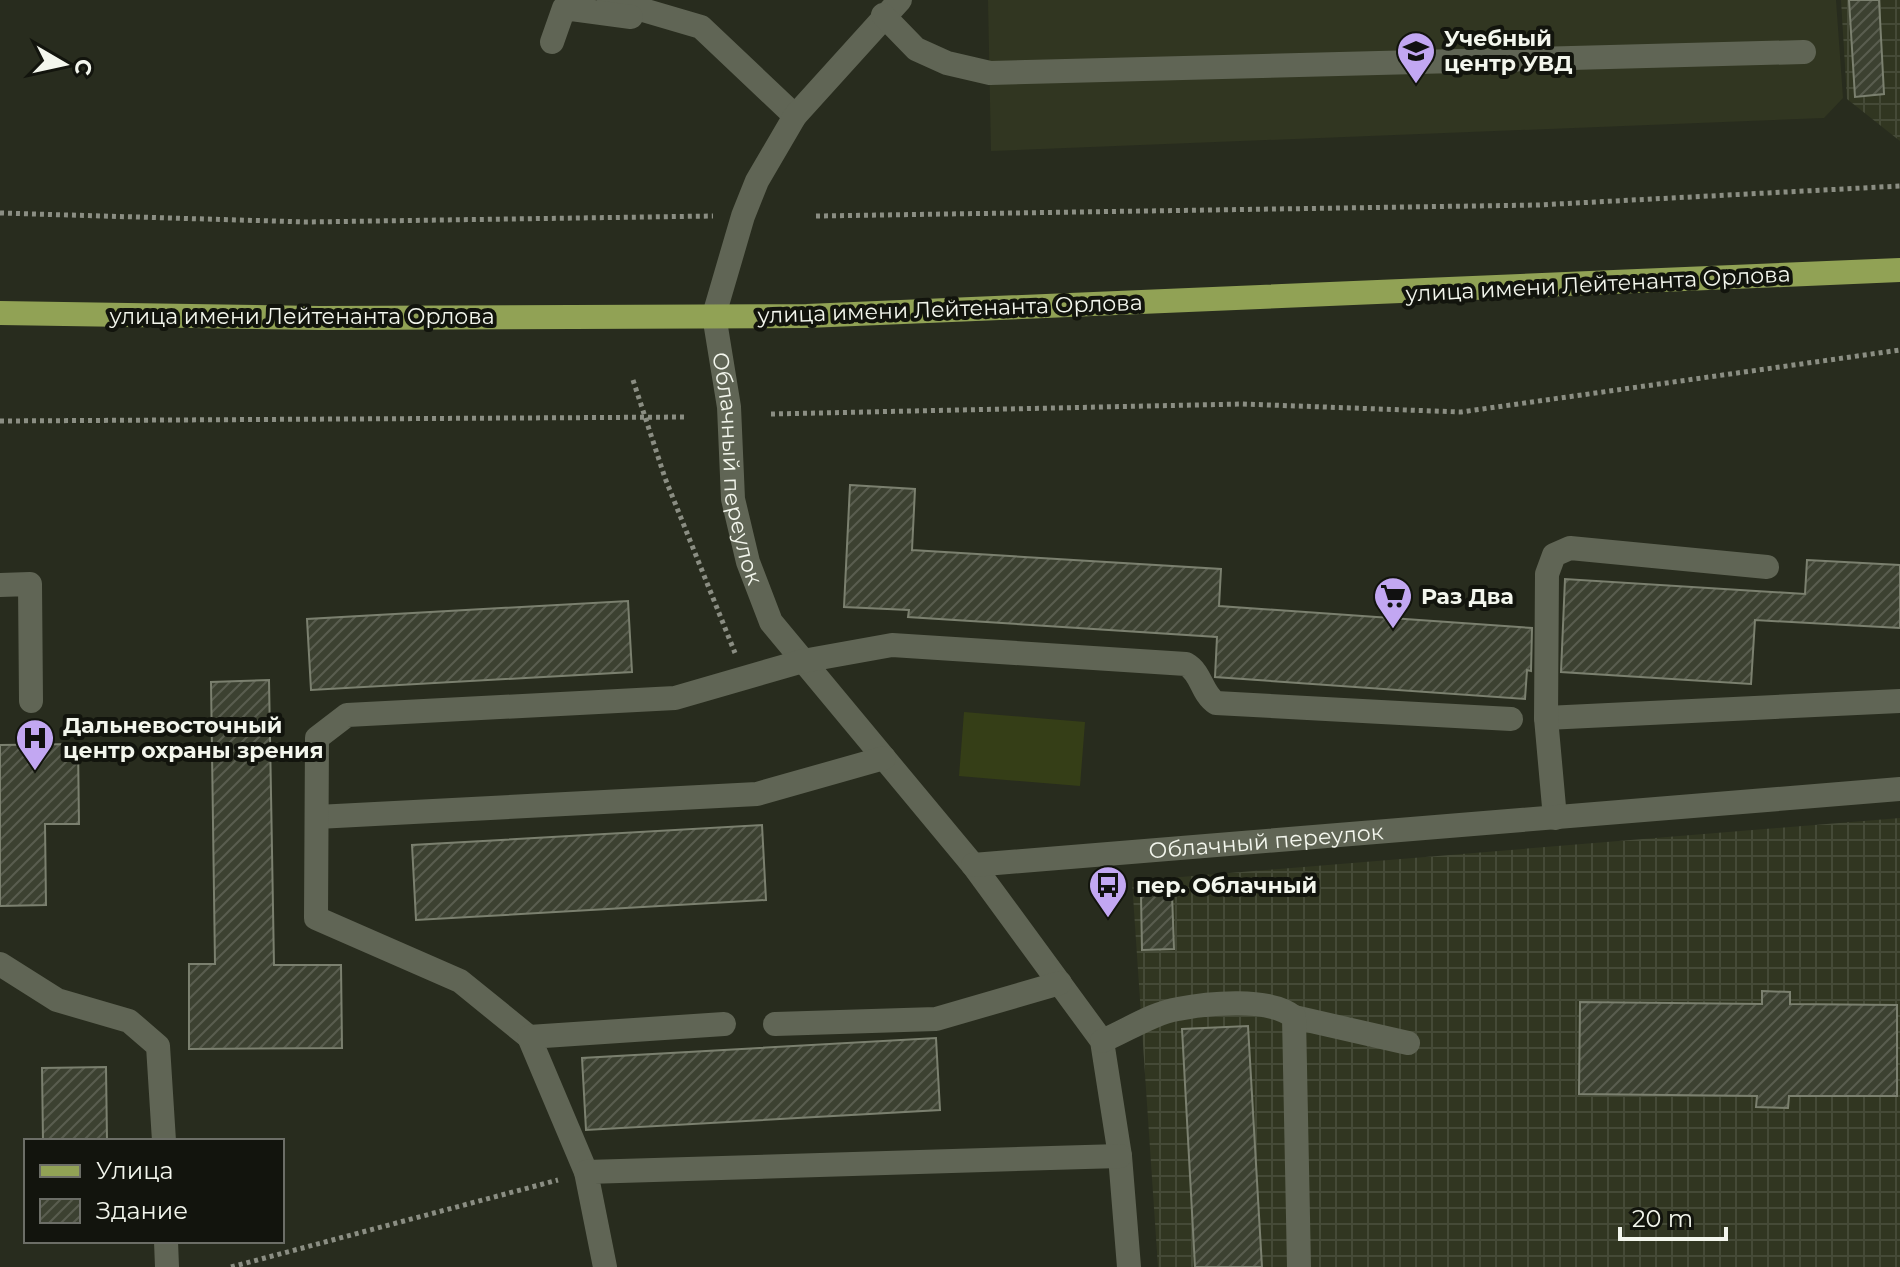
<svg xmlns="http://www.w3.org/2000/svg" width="1900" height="1267" viewBox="0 0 1900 1267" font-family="Montserrat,sans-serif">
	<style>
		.built { fill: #313621 }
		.industrial { fill: url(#industrial-grid) }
		.pitch { fill: #353e17 }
		.building { fill: url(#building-hatch); stroke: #7b806f; stroke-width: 2 }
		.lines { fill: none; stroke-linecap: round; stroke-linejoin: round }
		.path { stroke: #8b8e83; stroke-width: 5; stroke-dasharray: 4 4; stroke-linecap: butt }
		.minor { stroke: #606555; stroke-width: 24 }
		.major { stroke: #91a255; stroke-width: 24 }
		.labels { text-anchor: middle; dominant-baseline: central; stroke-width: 8; stroke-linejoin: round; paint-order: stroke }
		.poi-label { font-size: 22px; font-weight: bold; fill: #f3f6ed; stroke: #12140d; text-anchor: start }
		.street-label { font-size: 22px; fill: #f3f6ed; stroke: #12140d }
	</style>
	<defs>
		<pattern id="industrial-grid" width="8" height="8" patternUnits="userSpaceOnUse" patternTransform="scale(2)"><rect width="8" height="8" fill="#313621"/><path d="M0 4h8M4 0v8" fill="none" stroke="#454a37"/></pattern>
		<pattern id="building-hatch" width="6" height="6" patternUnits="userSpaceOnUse" patternTransform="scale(2)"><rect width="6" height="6" fill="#3c4131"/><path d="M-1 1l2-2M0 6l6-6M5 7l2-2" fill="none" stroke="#595d4f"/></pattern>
	</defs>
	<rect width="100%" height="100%" fill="#282c1e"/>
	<path class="built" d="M 988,0 L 1836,0 L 1843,98 L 1824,118 L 991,151 Z"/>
	<g class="industrial">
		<path d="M 1841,0 L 1900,0 L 1900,141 L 1847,99 Z"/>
		<path d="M 1900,818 L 1900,1267 L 1158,1267 L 1132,881 Z"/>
	</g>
	<path class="pitch" d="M 964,712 L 1085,722 L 1080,786 L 959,776 Z"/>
	<g class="building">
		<path d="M 1849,0 L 1879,0 L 1884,94 L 1855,97 Z"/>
		<path d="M 850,485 L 915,489 L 912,550 L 1221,569 L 1219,606 L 1532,628 L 1531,671 L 1527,670 L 1525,699 L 1215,677 L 1217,637 L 908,617 L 909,610 L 844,607 Z"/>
		<path d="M 1807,560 L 1900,565 L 1900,628 L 1755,620 L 1751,684 L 1561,672 L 1565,579 L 1805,594 Z"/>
		<path d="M 628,601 L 632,672 L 311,690 L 307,619 Z"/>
		<path d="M 269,680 L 274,965 L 341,965 L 342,1048 L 189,1049 L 189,964 L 215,964 L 211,682 Z"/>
		<path d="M 78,744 L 79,824 L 45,824 L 46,905 L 0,906 L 0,745 Z"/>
		<path d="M 762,825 L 766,900 L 416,920 L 412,845 Z"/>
		<path d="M 1172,894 L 1174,949 L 1142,950 L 1141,895 Z"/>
		<path d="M 1762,991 L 1790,992 L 1790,1004 L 1897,1005 L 1897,1096 L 1789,1096 L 1788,1108 L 1756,1107 L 1757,1096 L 1579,1094 L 1580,1002 L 1762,1004 Z"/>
		<path d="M 1248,1026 L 1262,1267 L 1195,1267 L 1182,1029 Z"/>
		<path d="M 936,1038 L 940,1110 L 586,1130 L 582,1058 Z"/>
		<path d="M 106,1067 L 107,1141 L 43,1141 L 42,1068 Z"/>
	</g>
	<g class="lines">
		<g class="path">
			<path d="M 0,213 L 307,222 L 713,216"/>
			<path d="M 816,216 L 1538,205 L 1900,186"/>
			<path d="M 633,380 L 665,478 L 735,653"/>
			<path d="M 771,414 L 1242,404 L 1461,412 L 1900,350"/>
			<path d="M 0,421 L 688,417"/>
			<path d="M 231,1267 L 558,1180"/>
		</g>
		<g class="minor">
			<path d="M 609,0 L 701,27 L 795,116"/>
			<path id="s1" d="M 900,0 L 795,116 L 757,181 L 743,216 L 714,315 L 729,407 L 733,499 L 748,562 L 771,622 L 973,865 L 1102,1041 L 1120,1156 L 1129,1267"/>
			<path d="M 883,15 L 916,49 L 947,63 L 990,73 L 1804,52"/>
			<path d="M 552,42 L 564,8 L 631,17"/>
			<path d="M 0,585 L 30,584 L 31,701"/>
			<path d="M 1546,718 L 1900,701"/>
			<path d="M 317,817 L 757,794 L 884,758"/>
			<path d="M 1555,818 L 1546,718 L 1547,574 L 1554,555 L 1570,548 L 1767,567"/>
			<path id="s2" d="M 973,865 L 1900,789"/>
			<path d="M 0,964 L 57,1000 L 129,1021 L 158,1046 L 164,1141"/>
			<path d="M 1294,1017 L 1408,1043"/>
			<path d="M 775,1024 L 936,1019 L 1060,983"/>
			<path d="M 529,1037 L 460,981 L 316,918 L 317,738 L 347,715 L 675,698 L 803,661 L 892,645 L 1186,664 C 1202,673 1201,693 1216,703 L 1511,719"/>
			<path d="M 1102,1041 C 1126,1031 1153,1013 1178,1009 C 1208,1003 1270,997 1294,1017 L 1299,1267"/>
			<path d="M 586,1172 L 529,1037 L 724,1024"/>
			<path d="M 166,1241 L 167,1267"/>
			<path d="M 605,1267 L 586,1172 L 1120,1156"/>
		</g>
		<path class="major" d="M 0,313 L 320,318 L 807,316 L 1900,270"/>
	</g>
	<defs>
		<symbol id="university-pin" viewBox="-11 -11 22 30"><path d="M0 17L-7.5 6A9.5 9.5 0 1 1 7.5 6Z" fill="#c2a7f2" stroke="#12140d"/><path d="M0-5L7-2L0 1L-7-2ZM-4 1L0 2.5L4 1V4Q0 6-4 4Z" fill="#111"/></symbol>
		<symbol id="supermarket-pin" viewBox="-11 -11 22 30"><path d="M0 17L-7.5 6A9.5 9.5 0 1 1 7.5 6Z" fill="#c2a7f2" stroke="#12140d"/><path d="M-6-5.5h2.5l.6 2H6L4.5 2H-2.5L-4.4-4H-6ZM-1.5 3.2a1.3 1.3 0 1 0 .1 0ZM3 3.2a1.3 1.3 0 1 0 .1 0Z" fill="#111"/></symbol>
		<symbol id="hospital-pin" viewBox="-11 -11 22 30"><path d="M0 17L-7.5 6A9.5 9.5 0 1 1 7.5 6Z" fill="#c2a7f2" stroke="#12140d"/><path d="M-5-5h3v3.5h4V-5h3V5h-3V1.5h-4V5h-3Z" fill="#111"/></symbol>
		<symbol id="bus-pin" viewBox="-11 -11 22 30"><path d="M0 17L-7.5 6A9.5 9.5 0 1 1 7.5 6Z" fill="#c2a7f2" stroke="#12140d"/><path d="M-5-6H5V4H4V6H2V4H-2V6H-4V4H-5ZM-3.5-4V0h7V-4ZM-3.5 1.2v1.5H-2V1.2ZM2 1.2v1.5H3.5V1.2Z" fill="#111"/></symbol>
	</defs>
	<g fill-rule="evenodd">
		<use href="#university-pin" x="1394" y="29" width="44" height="60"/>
		<use href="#supermarket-pin" x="1371" y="574" width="44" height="60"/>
		<use href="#hospital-pin" x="13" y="716" width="44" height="60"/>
		<use href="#bus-pin" x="1086" y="863" width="44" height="60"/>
	</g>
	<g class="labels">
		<g class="poi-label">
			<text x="1444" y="38">Учебный<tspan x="1444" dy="25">центр УВД</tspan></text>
			<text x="1421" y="596">Раз Два</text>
			<text x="63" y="725">Дальневосточный<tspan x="63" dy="25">центр охраны зрения</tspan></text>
			<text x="1136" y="885">пер. Облачный</text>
		</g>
		<g class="street-label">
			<text transform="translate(1598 284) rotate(-3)">улица имени Лейтенанта Орлова</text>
			<text transform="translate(950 309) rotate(-2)">улица имени Лейтенанта Орлова</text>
			<text x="302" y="316">улица имени Лейтенанта Орлова</text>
			<text stroke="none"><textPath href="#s1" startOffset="528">Облачный переулок</textPath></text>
			<text stroke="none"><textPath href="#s2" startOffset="294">Облачный переулок</textPath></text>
		</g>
	</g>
	<rect x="24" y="1139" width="260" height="104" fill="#12140d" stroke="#6c6e67" stroke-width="2"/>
	<rect x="40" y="1165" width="40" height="12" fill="#91a255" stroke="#6c6e67" stroke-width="2"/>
	<text x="96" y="1179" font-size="24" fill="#f3f6ed">Улица</text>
	<rect x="40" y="1199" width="40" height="24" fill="url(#building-hatch)" stroke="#6c6e67" stroke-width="2"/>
	<text x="96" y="1219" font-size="24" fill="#f3f6ed">Здание</text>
	<g transform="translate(64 64) rotate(99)" stroke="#12140d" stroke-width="6" paint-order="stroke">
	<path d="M0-6L14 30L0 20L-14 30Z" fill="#f3f6ed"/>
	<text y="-12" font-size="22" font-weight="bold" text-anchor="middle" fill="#f3f6ed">С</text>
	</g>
	<path d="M1620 1227v12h106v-12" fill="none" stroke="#f3f6ed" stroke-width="4"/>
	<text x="1632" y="1227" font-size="24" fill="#f3f6ed" stroke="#12140d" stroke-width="6" paint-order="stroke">20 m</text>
</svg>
